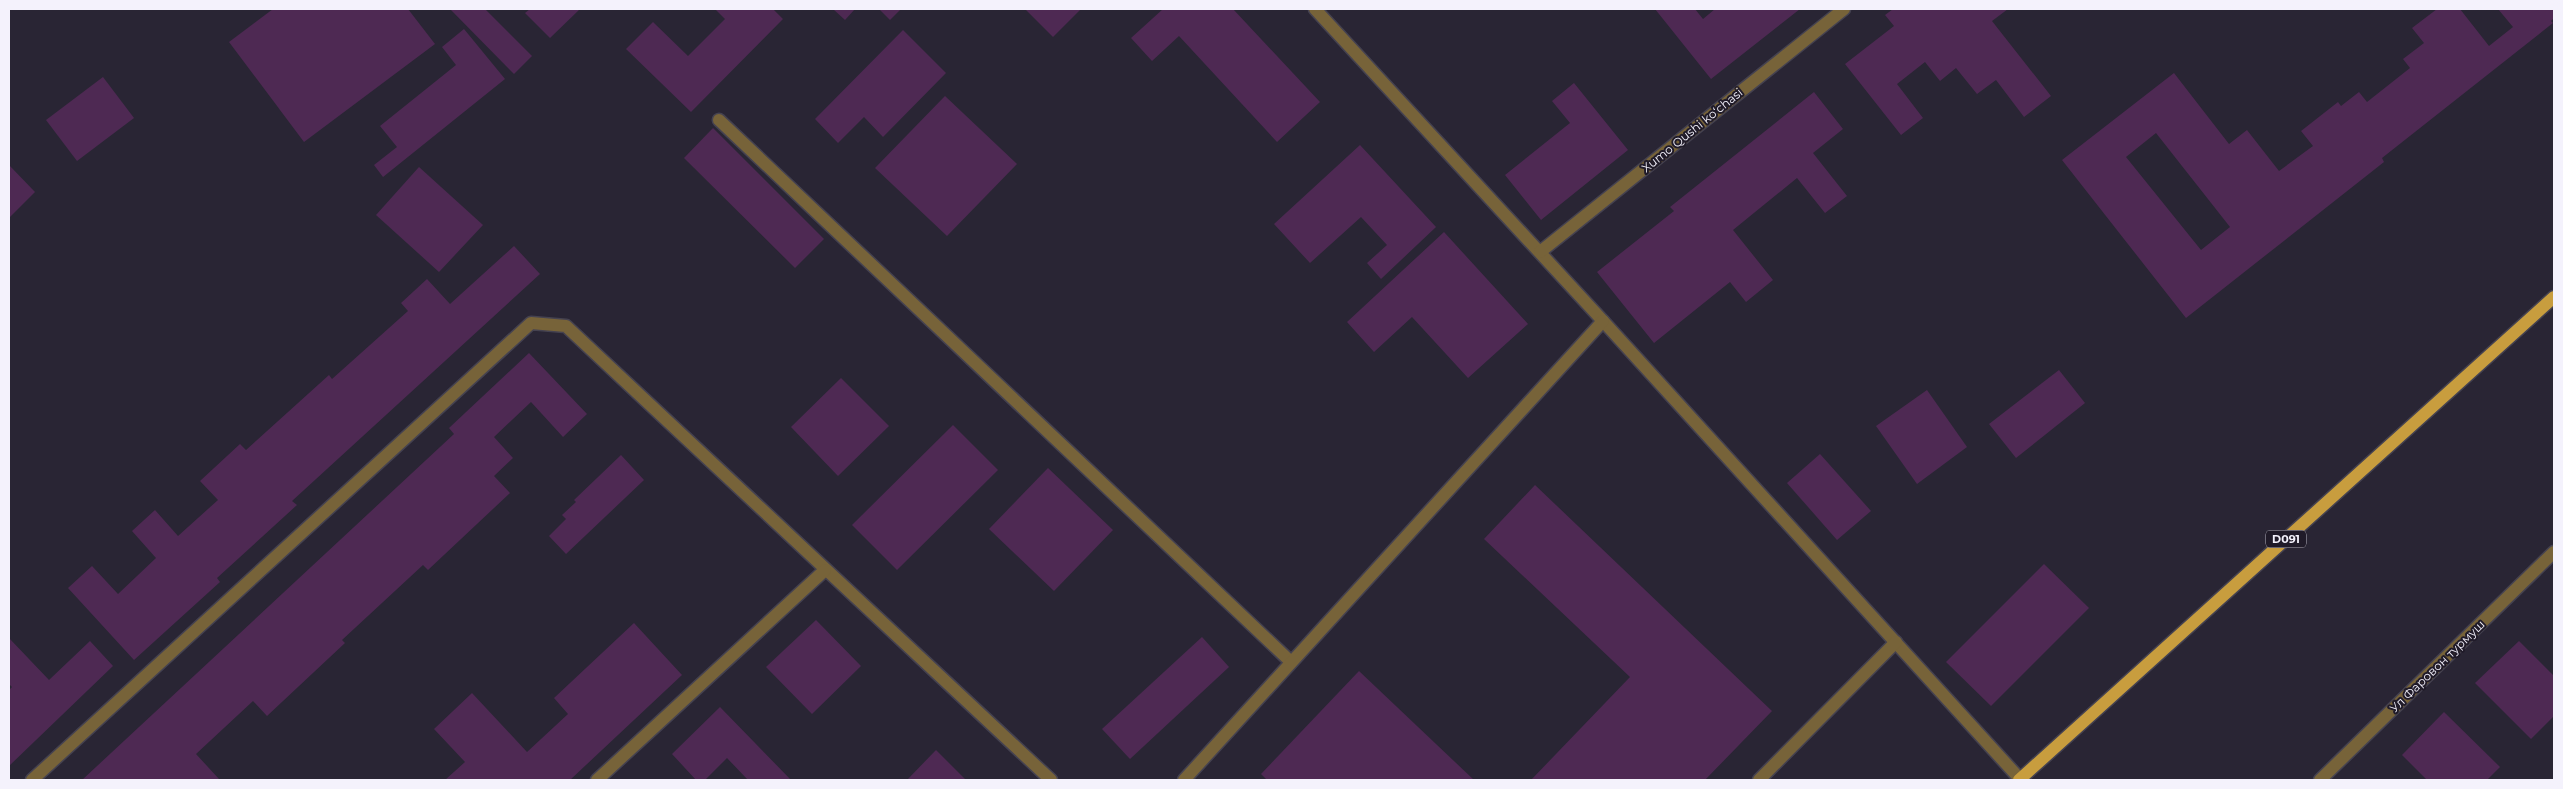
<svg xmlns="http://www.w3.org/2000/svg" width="2563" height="789" viewBox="0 0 2563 789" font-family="Montserrat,sans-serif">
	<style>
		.building { fill: #4e2953; fill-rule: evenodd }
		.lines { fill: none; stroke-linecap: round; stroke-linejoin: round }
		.minor-casing { stroke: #454250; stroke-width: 15 }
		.primary-casing { stroke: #454250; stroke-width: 15 }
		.minor { stroke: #776339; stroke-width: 12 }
		.primary { stroke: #c89d3e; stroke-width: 12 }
		.labels { text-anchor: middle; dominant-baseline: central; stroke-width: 4; stroke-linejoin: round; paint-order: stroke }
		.shield { fill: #201b29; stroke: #b4b2bd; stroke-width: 1 }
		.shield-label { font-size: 11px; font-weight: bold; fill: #f4f2fc }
		.street-label { font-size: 12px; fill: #f4f2fc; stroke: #201b29 }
	</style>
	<rect width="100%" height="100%" fill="#292534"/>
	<g class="building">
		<path d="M 273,9 L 408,9 L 435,44 L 304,142 L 229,42 Z"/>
		<path d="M 450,9 L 485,9 L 532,56 L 514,74 Z"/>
		<path d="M 530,9 L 580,9 L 550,38 L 525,13 Z"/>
		<path d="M 715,9 L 773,9 L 783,19 L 691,112 L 626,49 L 653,22 L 688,56 L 725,19 Z"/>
		<path d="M 833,9 L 855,9 L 845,20 Z"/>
		<path d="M 879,9 L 901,9 L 890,20 Z"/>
		<path d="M 1025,9 L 1081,9 L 1053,37 Z"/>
		<path d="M 1163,9 L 1233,9 L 1320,102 L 1277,142 L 1179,36 L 1152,61 L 1131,38 Z"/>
		<path d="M 1655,9 L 1695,9 L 1703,19 L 1715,9 L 1800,9 L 1711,79 Z"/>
		<path d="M 1893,9 L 2008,9 L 1992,21 L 2051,96 L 2024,117 L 1996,80 L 1977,94 L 1956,68 L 1940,81 L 1925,62 L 1897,84 L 1923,118 L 1901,135 L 1845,64 L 1894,26 L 1885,15 Z"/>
		<path d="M 2437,9 L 2460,9 L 2489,46 L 2513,27 L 2498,9 L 2554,9 L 2554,18 L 2551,21 L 2553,23 L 2382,158 L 2384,162 L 2186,318 L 2062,160 L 2174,73 L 2229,144 L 2247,130 L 2279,171 L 2313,146 L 2301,131 L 2338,102 L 2341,106 L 2359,92 L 2367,102 L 2410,68 L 2403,59 L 2424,43 L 2412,28 ZM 2156,133 L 2230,227 L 2201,250 L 2126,157 Z"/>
		<path d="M 464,29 L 505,79 L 383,177 L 374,165 L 397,147 L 380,126 L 456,65 L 442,47 Z"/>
		<path d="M 903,30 L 946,73 L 883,137 L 864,117 L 838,143 L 815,119 Z"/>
		<path d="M 103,77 L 134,118 L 77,161 L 46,120 Z"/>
		<path d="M 1574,83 L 1628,150 L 1541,220 L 1505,175 L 1570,123 L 1552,101 Z"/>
		<path d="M 1814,92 L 1843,129 L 1813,153 L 1847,196 L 1825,213 L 1797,178 L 1733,230 L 1773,280 L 1746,302 L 1730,282 L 1654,343 L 1597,272 L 1674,211 L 1670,207 Z"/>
		<path d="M 945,96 L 1017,164 L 947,236 L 875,168 Z"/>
		<path d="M 713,128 L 824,239 L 795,268 L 684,158 Z"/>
		<path d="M 1360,145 L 1436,227 L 1381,279 L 1367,263 L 1387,245 L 1361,217 L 1310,263 L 1274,224 Z"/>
		<path d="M 9,165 L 35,192 L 9,218 Z"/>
		<path d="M 419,167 L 483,225 L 439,272 L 376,215 Z"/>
		<path d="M 1444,232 L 1528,324 L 1468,378 L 1412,317 L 1374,352 L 1347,322 Z"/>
		<path d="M 514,246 L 540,274 L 292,501 L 297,505 L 217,578 L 220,582 L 134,660 L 68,588 L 92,566 L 118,594 L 156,558 L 132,531 L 155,510 L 178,536 L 218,500 L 200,481 L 240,444 L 246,450 L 329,375 L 332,379 L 408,311 L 401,303 L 427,279 L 450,304 Z"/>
		<path d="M 529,353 L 587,414 L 563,437 L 531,402 L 494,437 L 513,458 L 494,476 L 510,493 L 428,570 L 423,565 L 342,640 L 345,643 L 267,716 L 253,701 L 196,754 L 219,779 L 82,780 L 454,434 L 449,428 Z"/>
		<path d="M 2059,370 L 2085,403 L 2016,458 L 1989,424 Z"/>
		<path d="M 841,378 L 889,426 L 838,476 L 791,427 Z"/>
		<path d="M 1927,390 L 1967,447 L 1917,484 L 1876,426 Z"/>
		<path d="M 953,425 L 998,470 L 897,570 L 852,525 Z"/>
		<path d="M 1820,454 L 1871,511 L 1837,540 L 1787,483 Z"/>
		<path d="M 621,455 L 644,480 L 566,554 L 549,536 L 566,519 L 562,515 L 576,502 L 574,500 Z"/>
		<path d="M 1048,468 L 1113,530 L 1054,591 L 989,529 Z"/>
		<path d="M 1535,485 L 1772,711 L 1705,780 L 1531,780 L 1630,677 L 1484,539 Z"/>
		<path d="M 2044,564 L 2089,608 L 1991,706 L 1946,662 Z"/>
		<path d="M 816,620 L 861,666 L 812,714 L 766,667 Z"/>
		<path d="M 634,623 L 682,675 L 570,780 L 445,780 L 465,762 L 434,729 L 472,693 L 527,752 L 568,714 L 554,698 Z"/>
		<path d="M 1202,637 L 1229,667 L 1130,759 L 1102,729 Z"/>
		<path d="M 9,638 L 49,680 L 90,641 L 113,666 L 9,766 L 9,690 L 12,687 L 9,684 Z"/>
		<path d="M 2519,641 L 2554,676 L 2554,716 L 2531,739 L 2475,683 Z"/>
		<path d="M 1359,671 L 1474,780 L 1267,780 L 1261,774 Z"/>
		<path d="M 720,707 L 791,780 L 748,780 L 727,758 L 705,780 L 696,780 L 672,754 Z"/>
		<path d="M 2444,712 L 2500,767 L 2487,780 L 2427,780 L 2402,755 Z"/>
		<path d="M 936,750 L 966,780 L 907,780 Z"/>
	</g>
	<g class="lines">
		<defs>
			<g id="minor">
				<path d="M 1315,9 L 1603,321 L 2020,779"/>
				<path d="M 719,120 L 1291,662"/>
				<path d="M 1540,252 L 1844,9"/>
				<path d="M 32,780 L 531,323 L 566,326 L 1051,780"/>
				<path d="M 597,780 L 825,570"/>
				<path d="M 1184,780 L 1603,321"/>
				<path d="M 1759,780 L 1896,642"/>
				<path d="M 2320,780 L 2554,552"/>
			</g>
			<path id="primary" d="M 2019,780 L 2554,297"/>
		</defs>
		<use href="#minor" class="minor-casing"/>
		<use href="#primary" class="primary-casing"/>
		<use href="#minor" class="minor"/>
		<use href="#primary" class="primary"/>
	</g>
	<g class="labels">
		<rect class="shield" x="2266" y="530.5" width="40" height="17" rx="4"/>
		<g class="shield-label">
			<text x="2286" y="539">D091</text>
		</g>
		<g class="street-label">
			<text transform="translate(1692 130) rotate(-39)">Xumo Qushi koʻchasi</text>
			<text transform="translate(2437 666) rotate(-44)">Ул Фаровон турмуш</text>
		</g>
	</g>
	<rect width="2563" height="789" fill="none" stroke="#f4f2fc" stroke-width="20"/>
</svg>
